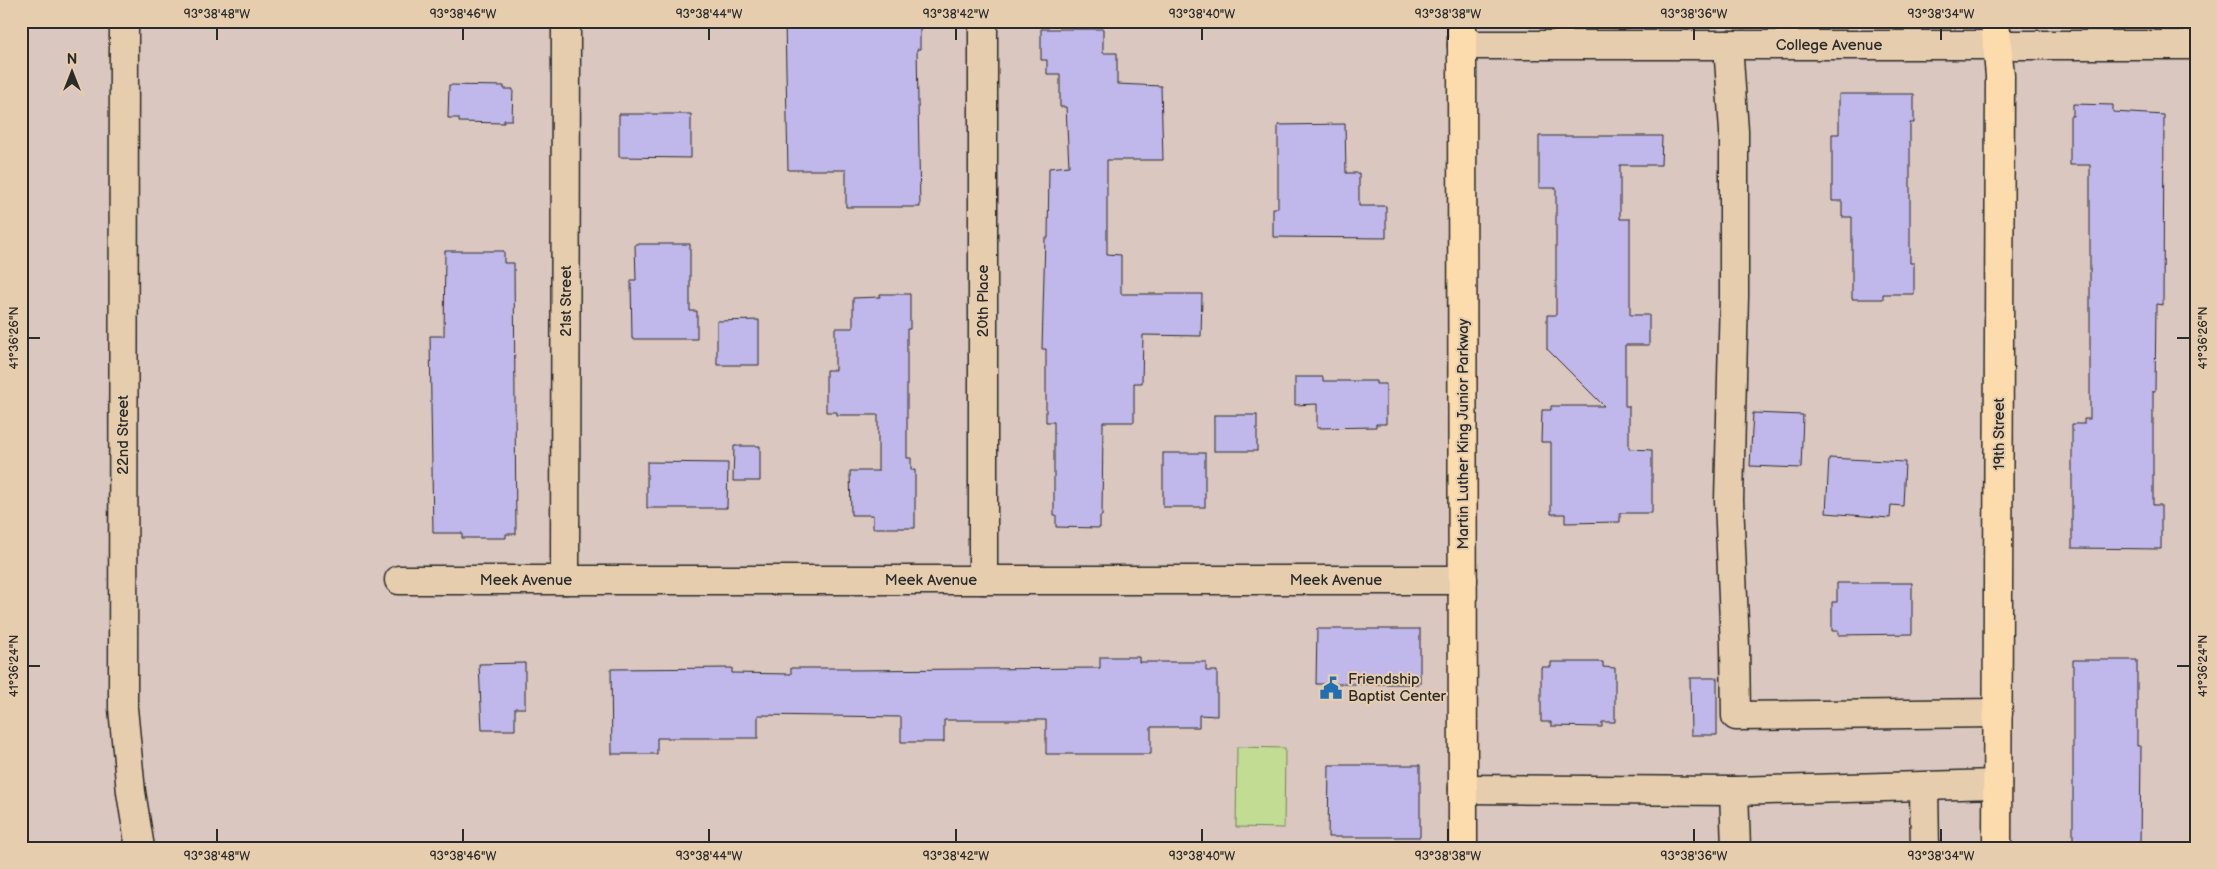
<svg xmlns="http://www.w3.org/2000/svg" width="2217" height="869" viewBox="0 0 2217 869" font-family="'Balsamiq Sans',sans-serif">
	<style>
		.green { fill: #c2dc93; stroke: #76845f }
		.building { fill: #c0b8ea; stroke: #2b2b2b }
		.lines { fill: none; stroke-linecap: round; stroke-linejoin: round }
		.minor-casing { stroke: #2b2b2b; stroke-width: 31 }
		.major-casing { stroke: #2b2b2b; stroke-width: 31 }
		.minor { stroke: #e5cdad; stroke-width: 28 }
		.major { stroke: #fcdcac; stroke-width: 28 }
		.ticks { fill: none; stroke: #2b2b2b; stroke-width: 2 }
		.labels { text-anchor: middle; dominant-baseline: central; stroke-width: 4; stroke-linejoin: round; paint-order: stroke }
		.street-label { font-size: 15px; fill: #2b2b2b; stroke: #e5cdad }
		.poi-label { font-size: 15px; fill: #2b2b2b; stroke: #e5cdad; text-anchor: start }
		.neatline { fill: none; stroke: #2b2b2b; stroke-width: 2 }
		.ticks-label { font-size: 12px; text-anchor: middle; fill: #2b2b2b }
	</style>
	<rect width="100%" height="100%" fill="#dac7bf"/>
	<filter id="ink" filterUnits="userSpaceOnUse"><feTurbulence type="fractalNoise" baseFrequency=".02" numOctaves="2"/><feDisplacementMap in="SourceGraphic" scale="10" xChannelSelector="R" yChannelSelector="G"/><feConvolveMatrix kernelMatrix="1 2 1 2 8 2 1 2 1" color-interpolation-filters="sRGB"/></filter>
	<g filter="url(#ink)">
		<path class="green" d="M 1237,747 L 1285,748 L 1284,828 L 1236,827 Z"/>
		<g class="building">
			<path d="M 785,21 L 920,21 L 920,49 L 917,49 L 920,207 L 846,207 L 846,170 L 788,170 Z"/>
			<path d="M 1041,29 L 1103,29 L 1103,53 L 1117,53 L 1117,84 L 1161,86 L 1163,160 L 1107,160 L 1107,254 L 1121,255 L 1121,294 L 1202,294 L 1201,336 L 1143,335 L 1142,383 L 1134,383 L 1134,422 L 1103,422 L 1102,516 L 1100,516 L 1100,528 L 1056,527 L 1056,515 L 1054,515 L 1054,422 L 1046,422 L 1046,349 L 1042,349 L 1045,238 L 1048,238 L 1049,168 L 1069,166 L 1066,107 L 1060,107 L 1060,74 L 1047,74 L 1047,60 L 1041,60 Z"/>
			<path d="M 449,85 L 504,86 L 504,89 L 513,89 L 512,120 L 504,120 L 504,123 L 459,122 L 459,118 L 448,118 Z"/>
			<path d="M 1839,94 L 1914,94 L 1914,123 L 1910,123 L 1910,263 L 1914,263 L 1914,294 L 1883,294 L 1883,299 L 1852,299 L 1852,217 L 1842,217 L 1842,201 L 1832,201 L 1832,134 L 1839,134 Z"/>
			<path d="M 2073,104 L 2113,105 L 2113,112 L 2164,115 L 2163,305 L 2156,304 L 2155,391 L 2153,391 L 2153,505 L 2161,505 L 2161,549 L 2072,548 L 2072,424 L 2084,424 L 2084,419 L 2090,419 L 2090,165 L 2070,165 L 2070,116 L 2073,116 Z"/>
			<path d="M 619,114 L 691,114 L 691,158 L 619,157 Z"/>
			<path d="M 1345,124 L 1346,173 L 1359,173 L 1359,206 L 1386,206 L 1386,238 L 1273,237 L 1273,208 L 1278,208 L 1278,125 Z"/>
			<path d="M 1539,136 L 1662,136 L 1661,165 L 1620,165 L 1620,219 L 1630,219 L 1630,315 L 1649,315 L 1649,345 L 1625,345 L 1625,406 L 1629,406 L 1629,449 L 1652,450 L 1652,513 L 1620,513 L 1620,522 L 1565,523 L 1565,514 L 1551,514 L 1551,442 L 1541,442 L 1542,410 L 1551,410 L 1551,406 L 1604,406 L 1547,349 L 1547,315 L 1556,315 L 1556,188 L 1539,188 Z"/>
			<path d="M 635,244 L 690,244 L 690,311 L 697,311 L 697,339 L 632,339 L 631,280 L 636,280 Z"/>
			<path d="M 445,251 L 504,251 L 504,263 L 514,263 L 516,534 L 506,534 L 506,538 L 462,538 L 462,533 L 433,533 L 430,336 L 444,336 Z"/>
			<path d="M 880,294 L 910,294 L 910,329 L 907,329 L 907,458 L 911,458 L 911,470 L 915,470 L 915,528 L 873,528 L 873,515 L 851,515 L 850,471 L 878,471 L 878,415 L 837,415 L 837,412 L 826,412 L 826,370 L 835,370 L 835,328 L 853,328 L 853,298 L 880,297 Z"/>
			<path d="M 759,320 L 759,365 L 717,365 L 717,321 Z"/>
			<path d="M 1295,377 L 1323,377 L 1323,381 L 1376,381 L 1376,384 L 1386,384 L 1386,424 L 1376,424 L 1376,427 L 1317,428 L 1317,404 L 1295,405 Z"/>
			<path d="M 1753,413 L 1803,415 L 1801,468 L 1750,466 Z"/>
			<rect x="1214" y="415" width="43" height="36"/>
			<path d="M 734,446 L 760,446 L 760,481 L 733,481 Z"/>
			<rect x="1163" y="453" width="42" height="54"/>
			<path d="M 1829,458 L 1905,462 L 1903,506 L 1891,505 L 1890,518 L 1826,513 Z"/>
			<path d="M 647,462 L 728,463 L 727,508 L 647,508 Z"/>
			<path d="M 1837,583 L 1912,583 L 1912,634 L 1838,635 L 1838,631 L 1832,631 L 1832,602 L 1837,602 Z"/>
			<path d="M 1317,629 L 1420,629 L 1420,684 L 1316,684 Z"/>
			<path d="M 1100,657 L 1139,657 L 1139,662 L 1206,662 L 1206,671 L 1217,671 L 1217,716 L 1199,715 L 1199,727 L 1151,727 L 1151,754 L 1046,754 L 1046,720 L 944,720 L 944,742 L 901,742 L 901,717 L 758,715 L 758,738 L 657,738 L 657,754 L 612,754 L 611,669 L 732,668 L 732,673 L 791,674 L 791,668 L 850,668 L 850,670 L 1100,668 Z"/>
			<path d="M 2073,660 L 2137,660 L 2137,746 L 2141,746 L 2140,848 L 2073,848 Z"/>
			<path d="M 1551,662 L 1603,662 L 1603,667 L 1615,668 L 1615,722 L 1602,722 L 1602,727 L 1551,726 L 1551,722 L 1541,722 L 1541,667 L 1551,667 Z"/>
			<path d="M 525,663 L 525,708 L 515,708 L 515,730 L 482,730 L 479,664 Z"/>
			<path d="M 1690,678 L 1717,678 L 1717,735 L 1691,735 Z"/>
			<path d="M 1329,765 L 1420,765 L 1420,837 L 1328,837 Z"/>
		</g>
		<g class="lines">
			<defs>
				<g id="minor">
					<path d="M 124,21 L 123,708 L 131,792 L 140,848"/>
					<path d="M 1462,45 L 2196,45"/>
					<path d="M 1728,45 L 1734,131 L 1734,296 L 1729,500 L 1735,647 L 1736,716 L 1998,713"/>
					<path d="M 399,580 L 1463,580"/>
					<path d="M 565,580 L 566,21"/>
					<path d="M 983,580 L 983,21"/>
					<path d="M 1924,787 L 1925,848"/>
					<path d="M 1463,789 L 1734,791 L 1997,784"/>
					<path d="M 1734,791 L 1736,848"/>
				</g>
				<g id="major">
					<path d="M 1462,21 L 1463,848"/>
					<path d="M 1995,21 L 2000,76 L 1997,848"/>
				</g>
			</defs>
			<use href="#minor" class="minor-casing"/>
			<use href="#major" class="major-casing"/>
			<use href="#minor" class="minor"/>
			<use href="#major" class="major"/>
		</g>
	</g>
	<path class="ticks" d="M 217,28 L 217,40M 463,28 L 463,40M 709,28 L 709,40M 956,28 L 956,40M 1202,28 L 1202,40M 1448,28 L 1448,40M 1694,28 L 1694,40M 1941,28 L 1941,40M 28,338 L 40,338M 2177,338 L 2190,338M 28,666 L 40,666M 2177,666 L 2190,666M 217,829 L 217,842M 463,829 L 463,842M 709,829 L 709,842M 956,829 L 956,842M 1202,829 L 1202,842M 1448,829 L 1448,842M 1694,829 L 1694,842M 1941,829 L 1941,842"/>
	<defs>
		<symbol id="civic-bare" viewBox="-9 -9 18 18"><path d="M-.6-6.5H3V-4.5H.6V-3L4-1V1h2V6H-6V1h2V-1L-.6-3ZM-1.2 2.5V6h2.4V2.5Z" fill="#1f6fb2" stroke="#e5cdad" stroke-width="2.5" paint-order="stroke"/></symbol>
	</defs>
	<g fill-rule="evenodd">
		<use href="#civic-bare" x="1315" y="672" width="32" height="32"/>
	</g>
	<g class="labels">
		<g class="street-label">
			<text x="1829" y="45">College Avenue</text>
			<text transform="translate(566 301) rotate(-90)">21st Street</text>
			<text transform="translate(983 301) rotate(-90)">20th Place</text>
			<text transform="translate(1463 434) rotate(-90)">Martin Luther King Junior Parkway</text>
			<text transform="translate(1999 434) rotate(-90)">19th Street</text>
			<text transform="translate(123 435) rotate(-90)">22nd Street</text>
			<text x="526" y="580">Meek Avenue</text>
			<text x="931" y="580">Meek Avenue</text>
			<text x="1336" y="580">Meek Avenue</text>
		</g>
		<g class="poi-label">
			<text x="1348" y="679">Friendship<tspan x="1348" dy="17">Baptist Center</tspan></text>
		</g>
	</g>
	<rect width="2217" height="869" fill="none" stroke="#e5cdad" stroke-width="55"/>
	<g transform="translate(72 72)" stroke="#e5cdad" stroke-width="4" paint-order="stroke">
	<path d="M0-4L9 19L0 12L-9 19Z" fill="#2b2b2b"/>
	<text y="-8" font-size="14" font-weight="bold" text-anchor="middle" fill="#2b2b2b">N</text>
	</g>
	<rect x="28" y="28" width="2162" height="814" class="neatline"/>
	<g class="ticks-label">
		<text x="217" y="18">93°38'48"W</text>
		<text x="463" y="18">93°38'46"W</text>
		<text x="709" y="18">93°38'44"W</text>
		<text x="956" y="18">93°38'42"W</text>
		<text x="1202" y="18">93°38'40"W</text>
		<text x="1448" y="18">93°38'38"W</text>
		<text x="1694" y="18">93°38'36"W</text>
		<text x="1941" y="18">93°38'34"W</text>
		<text transform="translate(14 338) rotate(-90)" y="4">41°36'26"N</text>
		<text transform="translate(2203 338) rotate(-90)" y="4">41°36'26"N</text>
		<text transform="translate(14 666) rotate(-90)" y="4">41°36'24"N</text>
		<text transform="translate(2203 666) rotate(-90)" y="4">41°36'24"N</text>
		<text x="217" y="860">93°38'48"W</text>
		<text x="463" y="860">93°38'46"W</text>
		<text x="709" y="860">93°38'44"W</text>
		<text x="956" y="860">93°38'42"W</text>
		<text x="1202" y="860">93°38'40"W</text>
		<text x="1448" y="860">93°38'38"W</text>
		<text x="1694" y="860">93°38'36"W</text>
		<text x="1941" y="860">93°38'34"W</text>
	</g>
</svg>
